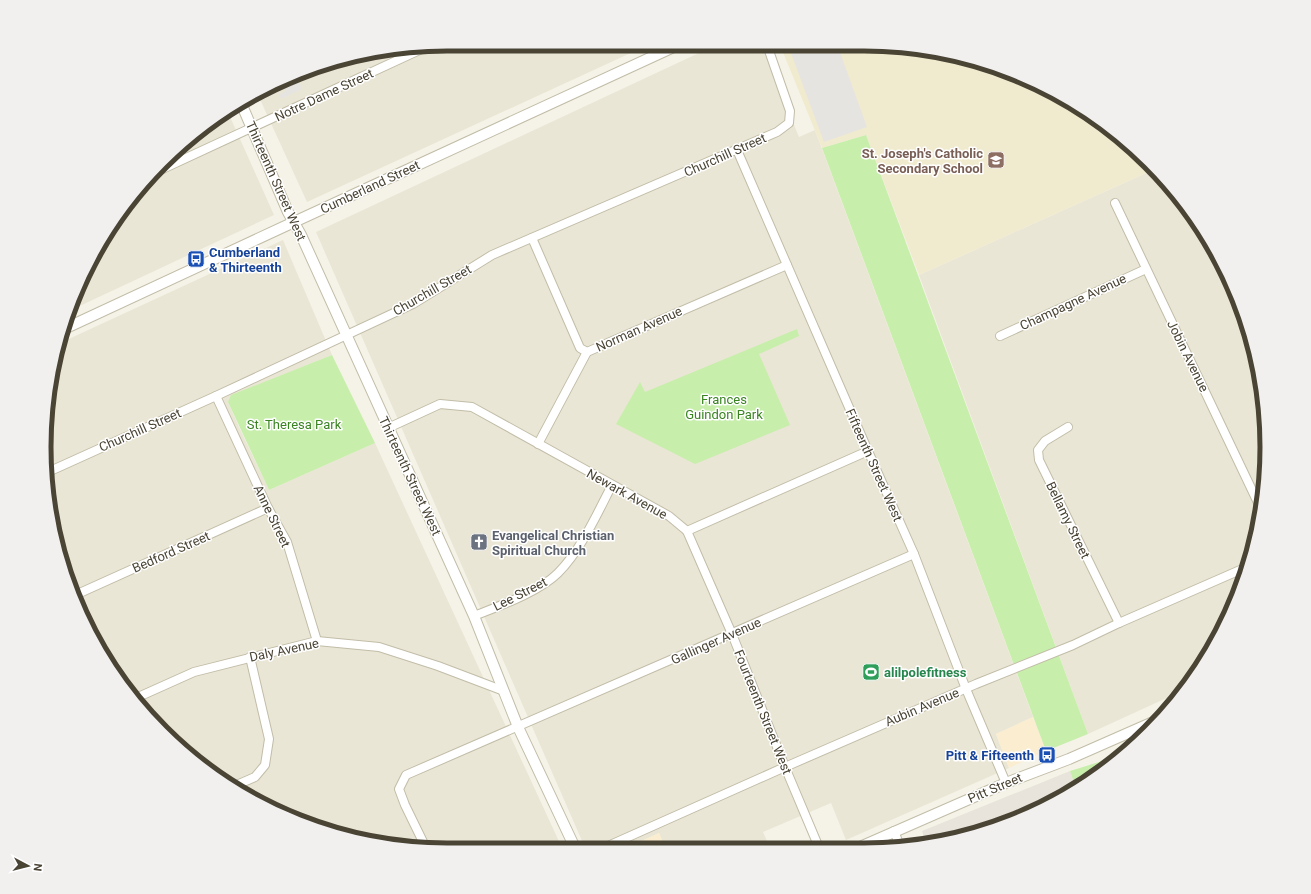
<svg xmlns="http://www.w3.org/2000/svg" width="1311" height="894" viewBox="0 0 1311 894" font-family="Roboto,sans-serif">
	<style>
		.residential { fill: #eae6d5 }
		.commercial { fill: #faedd0 }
		.industrial { fill: #e8e4dc }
		.education { fill: #f0ebcf }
		.green { fill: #c7eeab }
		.parking { fill: #e6e4e0 }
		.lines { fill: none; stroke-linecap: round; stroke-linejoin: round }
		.minor-casing { stroke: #c2bda8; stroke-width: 10 }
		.tertiary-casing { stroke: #c2bda8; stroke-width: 12 }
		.minor { stroke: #fff; stroke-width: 8 }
		.tertiary { stroke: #fff; stroke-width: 10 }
		.labels { text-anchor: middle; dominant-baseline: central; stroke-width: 3; stroke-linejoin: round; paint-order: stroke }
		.street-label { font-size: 13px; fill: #4a4435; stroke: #fff }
		.education-label { font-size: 13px; font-weight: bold; fill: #785e54; stroke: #fff; text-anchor: end }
		.transit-label { font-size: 13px; font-weight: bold; fill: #164399; stroke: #fff; text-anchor: start }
		.park-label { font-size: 13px; fill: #398321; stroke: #fff }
		.worship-label { font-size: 13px; font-weight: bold; fill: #5b616d; stroke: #fff; text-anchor: start }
		.leisure-label { font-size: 13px; font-weight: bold; fill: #27864d; stroke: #fff; text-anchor: start }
		.rim { fill: none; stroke: #4a4435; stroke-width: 5 }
	</style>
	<rect width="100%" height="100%" fill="#f5f3e7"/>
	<g class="residential">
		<path d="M 716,45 L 761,45 L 799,137 L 815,130 L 1033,717 L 996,734 L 1009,768 L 846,840 L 831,803 L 763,832 L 771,850 L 666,850 L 659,833 L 622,850 L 586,850 L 316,232 Z"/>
		<path d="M 646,46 L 307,202 L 258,95 L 318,65 L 394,47 Z"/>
		<path d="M 227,110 L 274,215 L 69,311 L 75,293 L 127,201 L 181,144 Z"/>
		<path d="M 1155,169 L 1199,223 L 1236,293 L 1259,368 L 1267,447 L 1259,525 L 1236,601 L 1199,671 L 1182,691 L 1088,734 L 919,275 Z"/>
		<path d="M 283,240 L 332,355 L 245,390 L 228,402 L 239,427 L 269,490 L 375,443 L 563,850 L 447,850 L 369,842 L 269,808 L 223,782 L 162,732 L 98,648 L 75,601 L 52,526 L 45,420 L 52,368 L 60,343 Z"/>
	</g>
	<g class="commercial">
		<path d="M 1033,717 L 1046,751 L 1009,768 L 996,734 Z"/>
		<path d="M 659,833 L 666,850 L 622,850 Z"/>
	</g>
	<path class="industrial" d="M 1070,771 L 1076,788 L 1018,819 L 943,842 L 926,844 L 922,831 Z"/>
	<path class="education" d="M 864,44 L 942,52 L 1042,86 L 1109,127 L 1149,162 L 1155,169 L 919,275 L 866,135 L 822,148 L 780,45 Z"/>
	<g class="green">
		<path d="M 866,135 L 1088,734 L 1046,751 L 822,148 Z"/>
		<path d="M 797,329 L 799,336 L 759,354 L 790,425 L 695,464 L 616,424 L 640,382 L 645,392 Z"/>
		<path d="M 332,355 L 375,443 L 269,490 L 228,402 L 231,395 Z"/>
		<path d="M 1136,742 L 1088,782 L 1076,788 L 1070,771 L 1099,762 Z"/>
	</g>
	<g class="parking">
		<path d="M 837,44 L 867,127 L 824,142 L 788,45 Z"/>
		<path d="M 296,76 L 302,89 L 281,99 L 279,95 L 286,91 L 282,83 Z"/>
		<path d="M 1126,751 L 1107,767 L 1104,760 Z"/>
	</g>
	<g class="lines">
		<defs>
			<g id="minor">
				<path d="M 737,150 L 868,451 L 914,554 L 966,689 L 1006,783"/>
				<path d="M 156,172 L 426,47"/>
				<path d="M 1115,203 L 1261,509"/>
				<path d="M 532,238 L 580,348 L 587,352"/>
				<path d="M 1000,336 L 1146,269"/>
				<path d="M 216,396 L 268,508 L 287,542 L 317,641"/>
				<path d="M 1068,427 L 1045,441 L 1038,450 L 1039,460 L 1119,623"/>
				<path d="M 388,428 L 440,404 L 472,407 L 669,516 L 687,531 L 868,451"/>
				<path d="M 538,444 L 587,352 L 787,265"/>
				<path d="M 48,472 L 216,396 L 413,304 L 492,255 L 777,132 L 789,123 L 790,111 L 767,45"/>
				<path d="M 687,531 L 732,634 L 785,767 L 820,850"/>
				<path d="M 73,596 L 268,508"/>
				<path d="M 474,616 C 499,606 539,592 558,573 C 581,550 597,514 612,485"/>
				<path d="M 136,698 L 194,672 L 317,641 L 379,647 L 438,666 L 504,691"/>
				<path d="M 232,787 L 255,777 L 265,765 L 269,739 L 250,657"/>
				<path d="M 894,831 L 900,846"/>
				<path d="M 426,848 L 405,805 L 399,789 L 406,775 L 914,554"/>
				<path d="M 599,850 L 785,767 L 976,684 L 1073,645 L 1119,623 L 1247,567"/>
			</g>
			<g id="tertiary">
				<path d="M 241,103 L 288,212 L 301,235 L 474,616 L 518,727 L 576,850"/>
				<path d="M 64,329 L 294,222 L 678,45"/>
				<path d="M 853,850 L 1006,783 L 1069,759 L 1160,719"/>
			</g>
		</defs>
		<use href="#minor" class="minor-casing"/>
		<use href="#tertiary" class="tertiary-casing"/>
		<use href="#minor" class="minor"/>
		<use href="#tertiary" class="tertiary"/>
	</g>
	<defs>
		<symbol id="school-square" viewBox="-11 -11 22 22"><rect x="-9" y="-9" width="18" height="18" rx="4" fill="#8d6e63" stroke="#fff"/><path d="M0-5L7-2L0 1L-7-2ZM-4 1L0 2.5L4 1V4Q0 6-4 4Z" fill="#fff"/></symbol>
		<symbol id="bus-square" viewBox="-11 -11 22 22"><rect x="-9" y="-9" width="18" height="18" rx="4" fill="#1a4fb4" stroke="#fff"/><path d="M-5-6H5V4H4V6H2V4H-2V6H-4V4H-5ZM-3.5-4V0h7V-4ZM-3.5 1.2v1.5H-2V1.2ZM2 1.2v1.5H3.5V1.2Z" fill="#fff"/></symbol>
		<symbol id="church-square" viewBox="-11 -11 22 22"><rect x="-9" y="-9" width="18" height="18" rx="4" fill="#6b7280" stroke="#fff"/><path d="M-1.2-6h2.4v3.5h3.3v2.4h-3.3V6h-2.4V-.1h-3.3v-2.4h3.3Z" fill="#fff"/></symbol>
		<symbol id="stadium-square" viewBox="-11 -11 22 22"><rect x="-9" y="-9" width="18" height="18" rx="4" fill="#2e9e5b" stroke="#fff"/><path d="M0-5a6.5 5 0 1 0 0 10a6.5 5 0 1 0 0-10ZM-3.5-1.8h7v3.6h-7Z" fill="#fff"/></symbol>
	</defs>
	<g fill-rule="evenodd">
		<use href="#school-square" x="986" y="150" width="20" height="20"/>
		<use href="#bus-square" x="186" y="249" width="20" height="20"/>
		<use href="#church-square" x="469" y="532" width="20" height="20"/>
		<use href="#stadium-square" x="861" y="662" width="20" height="20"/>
		<use href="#bus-square" x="1037" y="745" width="20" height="20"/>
	</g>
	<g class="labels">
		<g class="street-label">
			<text transform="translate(324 95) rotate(-25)">Notre Dame Street</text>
			<text transform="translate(725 155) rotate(-24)">Churchill Street</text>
			<text transform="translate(276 181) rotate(66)">Thirteenth Street West</text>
			<text transform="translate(370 187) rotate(-25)">Cumberland Street</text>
			<text transform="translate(432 290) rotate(-30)">Churchill Street</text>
			<text transform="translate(1073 302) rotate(-25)">Champagne Avenue</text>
			<text transform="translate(639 329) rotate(-24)">Norman Avenue</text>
			<text transform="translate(1188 356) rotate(64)">Jobin Avenue</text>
			<text transform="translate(140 430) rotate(-24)">Churchill Street</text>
			<text transform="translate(874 465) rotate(66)">Fifteenth Street West</text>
			<text transform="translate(410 476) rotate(65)">Thirteenth Street West</text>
			<text transform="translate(627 494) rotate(29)">Newark Avenue</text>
			<text transform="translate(272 516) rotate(64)">Anne Street</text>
			<text transform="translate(1068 520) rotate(64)">Bellamy Street</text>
			<text transform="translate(171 552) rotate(-24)">Bedford Street</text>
			<text transform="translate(520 594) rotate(-27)">Lee Street</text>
			<text transform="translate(716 641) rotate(-24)">Gallinger Avenue</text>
			<text transform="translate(284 650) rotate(-12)">Daly Avenue</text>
			<text transform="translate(922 707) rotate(-23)">Aubin Avenue</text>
			<text transform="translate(763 712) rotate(68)">Fourteenth Street West</text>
			<text transform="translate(995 788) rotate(-23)">Pitt Street</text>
		</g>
		<g class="education-label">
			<text x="983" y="153">St. Joseph's Catholic<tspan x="983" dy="15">Secondary School</tspan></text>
		</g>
		<g class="transit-label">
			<text x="209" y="252">Cumberland<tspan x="209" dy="15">&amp; Thirteenth</tspan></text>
			<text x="1034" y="755" text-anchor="end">Pitt &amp; Fifteenth</text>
		</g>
		<g class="park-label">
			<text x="724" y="399">Frances<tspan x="724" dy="15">Guindon Park</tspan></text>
			<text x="294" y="424">St. Theresa Park</text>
		</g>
		<g class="worship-label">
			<text x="492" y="535">Evangelical Christian<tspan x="492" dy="15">Spiritual Church</tspan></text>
		</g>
		<g class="leisure-label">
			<text x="884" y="672">alilpolefitness</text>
		</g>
	</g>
	<path d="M0 0H1311V894H0ZM447 51H864A396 396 0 0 1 1260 447V447A396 396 0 0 1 864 843H447A396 396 0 0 1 51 447V447A396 396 0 0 1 447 51Z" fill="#f1f0ef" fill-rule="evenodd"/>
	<path class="rim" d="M447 51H864A396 396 0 0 1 1260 447V447A396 396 0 0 1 864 843H447A396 396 0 0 1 51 447V447A396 396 0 0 1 447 51Z"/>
	<g transform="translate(28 866) rotate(97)" stroke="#ffffff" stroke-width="3" paint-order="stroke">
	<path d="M0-3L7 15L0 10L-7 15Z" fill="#4a4435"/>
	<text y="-6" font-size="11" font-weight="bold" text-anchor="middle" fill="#4a4435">N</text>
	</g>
</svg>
